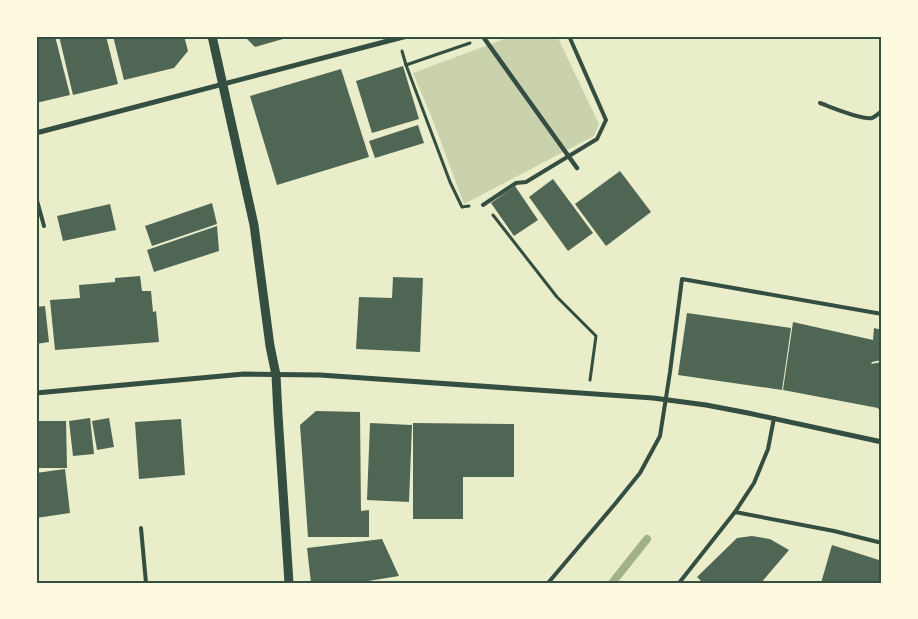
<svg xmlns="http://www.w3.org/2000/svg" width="918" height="619" viewBox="0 0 918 619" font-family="Ubuntu,sans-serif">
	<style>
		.green { fill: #cad2ad }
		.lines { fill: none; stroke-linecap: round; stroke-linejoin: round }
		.stream { stroke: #a3b18a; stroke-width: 8 }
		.building { fill: #4f6655 }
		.path { stroke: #344e41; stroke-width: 3 }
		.service { stroke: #344e41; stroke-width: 4 }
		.pedestrian { stroke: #344e41; stroke-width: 4.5 }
		.minor { stroke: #344e41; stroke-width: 5 }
		.tertiary { stroke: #344e41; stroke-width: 9 }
		.neatline { fill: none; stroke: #344e41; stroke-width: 2 }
	</style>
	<rect width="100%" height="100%" fill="#e9edc9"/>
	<path class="green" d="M 512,36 L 557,36 L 599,124 L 594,136 L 464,204 L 432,118 L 413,73 Z"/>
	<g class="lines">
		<path class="stream" d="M 612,583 L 647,539"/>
	</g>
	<g class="building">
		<path d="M 39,36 L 55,36 L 70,95 L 36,103 L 36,37 Z"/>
		<path d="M 59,36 L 106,36 L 118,84 L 73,95 Z"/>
		<path d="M 113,36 L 184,36 L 188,51 L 174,68 L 124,80 Z"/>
		<path d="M 244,36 L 290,36 L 290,37 L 255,47 Z"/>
		<path d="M 403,66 L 419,119 L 372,133 L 356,81 Z"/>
		<path d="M 341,69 L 369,157 L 277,185 L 250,96 Z"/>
		<path d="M 418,125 L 424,143 L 375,158 L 369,141 Z"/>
		<path d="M 620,171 L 651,212 L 606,246 L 575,204 Z"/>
		<path d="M 553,179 L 593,233 L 568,251 L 529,197 Z"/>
		<path d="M 515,186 L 538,220 L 514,236 L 491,203 Z"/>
		<path d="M 212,203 L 217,224 L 152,246 L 145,226 Z"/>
		<path d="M 110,204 L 116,230 L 63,241 L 57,216 Z"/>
		<path d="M 217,226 L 219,251 L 154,272 L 147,250 Z"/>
		<path d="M 140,276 L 142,291 L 151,291 L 153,312 L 156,311 L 159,342 L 55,350 L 50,300 L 80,298 L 79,285 L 115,282 L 115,278 Z"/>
		<path d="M 393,277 L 423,278 L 420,352 L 356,349 L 359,297 L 392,298 Z"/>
		<path d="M 45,306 L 49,342 L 36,344 L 36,307 Z"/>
		<path d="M 687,313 L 791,328 L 782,390 L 678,375 Z"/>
		<path d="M 793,322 L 873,340 L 874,328 L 882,330 L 882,360 L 872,362 L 871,364 L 882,362 L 882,410 L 878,409 L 878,408 L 783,390 Z"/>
		<path d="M 316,411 L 360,412 L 361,511 L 369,510 L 369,537 L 308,537 L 300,425 Z"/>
		<path d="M 90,418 L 94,454 L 73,456 L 69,421 Z"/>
		<path d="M 109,418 L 114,447 L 97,450 L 92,421 Z"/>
		<path d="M 181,419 L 185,475 L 139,479 L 135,422 Z"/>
		<path d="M 36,421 L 66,421 L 67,468 L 36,468 Z"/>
		<path d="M 370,423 L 412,425 L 409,502 L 367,500 Z"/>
		<path d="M 413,423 L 514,424 L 514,477 L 463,477 L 463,519 L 413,519 Z"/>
		<path d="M 65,469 L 70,513 L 36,518 L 36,473 Z"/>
		<path d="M 752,536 L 770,539 L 789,550 L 761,583 L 703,583 L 697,577 L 737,538 Z"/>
		<path d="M 382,539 L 399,576 L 362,582 L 362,583 L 311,583 L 307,548 Z"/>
		<path d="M 832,545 L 882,561 L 882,583 L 821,583 Z"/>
	</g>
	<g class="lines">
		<g class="path">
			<path d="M 402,51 L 406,65 L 470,43"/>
			<path d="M 406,65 L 450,182 L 462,207 L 469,206"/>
			<path d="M 493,215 L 557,297 L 596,336 L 590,380"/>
		</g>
		<g class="service">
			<path d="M 820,103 C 831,107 861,120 872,118 C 875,117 879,113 882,111"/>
			<path d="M 36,197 L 44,226"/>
			<path d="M 483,205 L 516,183 L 526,182 L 597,139 L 606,120 L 569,36"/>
			<path d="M 735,512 L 834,531 L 882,543"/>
			<path d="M 141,528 L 146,583"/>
			<path d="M 548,583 L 615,504 L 640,473 L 660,436 L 670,372 L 682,279 L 882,314"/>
			<path d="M 679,583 L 735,512 L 754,483 L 768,449 L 774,418"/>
		</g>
		<path class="pedestrian" d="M 484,38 L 577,168"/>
		<g class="minor">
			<path d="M 36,133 L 407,36"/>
			<path d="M 36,393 L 244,374 L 320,375 L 653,398 L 706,405 L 748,413 L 882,442"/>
		</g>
		<path class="tertiary" d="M 212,36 L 254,225 L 270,346 L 276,375 L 278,415 L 289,583"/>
	</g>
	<rect width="918" height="619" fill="none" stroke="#fefae0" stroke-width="75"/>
	<rect x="38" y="38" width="842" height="544" class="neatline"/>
</svg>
